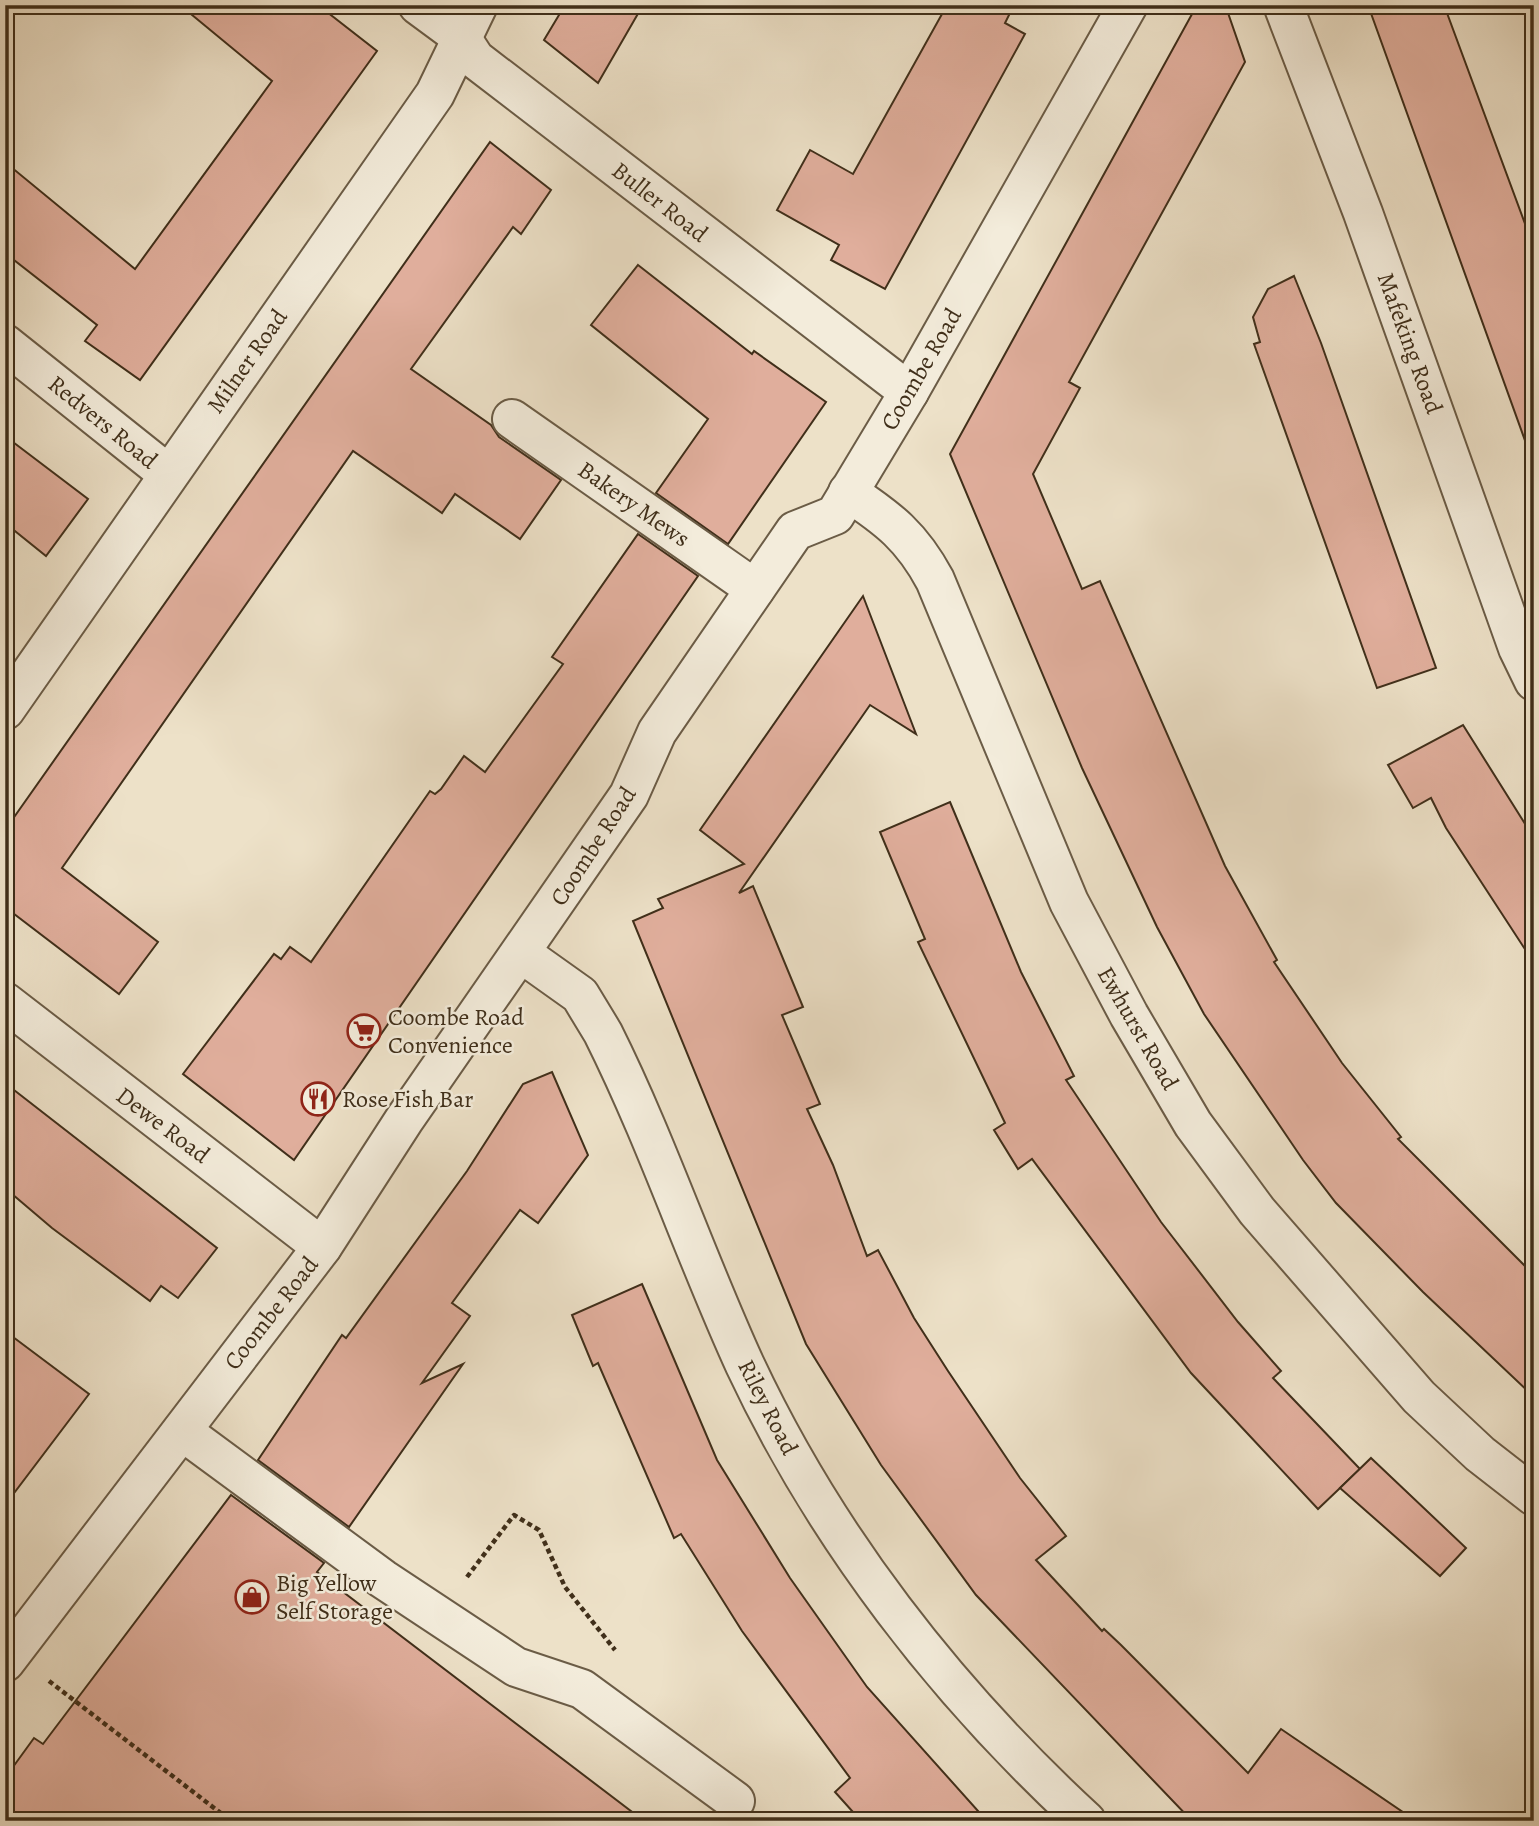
<svg xmlns="http://www.w3.org/2000/svg" width="1539" height="1826" viewBox="0 0 1539 1826" font-family="Alegreya,serif">
	<style>
		.building { fill: #e0ae9c; stroke: #402f1a; stroke-width: 2 }
		.lines { fill: none; stroke-linecap: round; stroke-linejoin: round }
		.minor-casing { stroke: #6b5c46; stroke-width: 42 }
		.path { stroke: #402f1a; stroke-width: 4.5; stroke-dasharray: 5 3.5; stroke-linecap: butt }
		.minor { stroke: #f3ecdb; stroke-width: 38 }
		.labels { text-anchor: middle; dominant-baseline: central; stroke-width: 5; stroke-linejoin: round; paint-order: stroke }
		.street-label { font-size: 24px; fill: #402f1a; stroke: #f3ecdb }
		.poi-label { font-size: 24px; fill: #402f1a; stroke: #f3ecdb; text-anchor: start }
	</style>
	<rect width="100%" height="100%" fill="#ede1c8"/>
	<filter id="stains"><feTurbulence type="fractalNoise" baseFrequency=".00286" numOctaves="4"/><feColorMatrix values="0 0 0 0 .2 0 0 0 0 .09 0 0 0 0 .02 0 0 0 .5 -.17"/></filter>
	<radialGradient id="worn" r=".72"><stop offset=".6" stop-color="#630" stop-opacity="0"/><stop offset="1" stop-color="#630" stop-opacity=".3"/></radialGradient>
	<g class="building">
		<path d="M 180,5 L 318,5 L 377,51 L 140,380 L 85,341 L 97,325 L 5,253 L 5,162 L 135,269 L 272,81 Z"/>
		<path d="M 565,5 L 643,5 L 598,83 L 544,40 Z"/>
		<path d="M 947,5 L 1014,5 L 1005,23 L 1025,34 L 885,289 L 831,260 L 839,245 L 777,210 L 810,150 L 853,174 Z"/>
		<path d="M 1197,5 L 1212,5 L 1228,13 L 1245,62 L 1069,382 L 1080,388 L 1033,474 L 1082,589 L 1100,581 L 1225,866 L 1277,960 L 1274,962 L 1342,1063 L 1401,1137 L 1398,1139 L 1534,1275 L 1534,1397 L 1423,1292 L 1336,1203 L 1303,1160 L 1204,1014 L 1157,927 L 1082,768 L 950,454 Z"/>
		<path d="M 1368,5 L 1444,5 L 1534,248 L 1534,445 L 1527,446 Z"/>
		<path d="M 490,142 L 551,190 L 521,234 L 513,227 L 411,369 L 491,425 L 499,437 L 561,480 L 520,539 L 455,494 L 442,513 L 353,451 L 62,868 L 158,942 L 119,994 L 5,907 L 5,830 Z"/>
		<path d="M 638,265 L 752,354 L 754,351 L 826,402 L 728,544 L 656,493 L 708,419 L 591,325 Z"/>
		<path d="M 1294,276 L 1321,343 L 1436,668 L 1377,688 L 1254,344 L 1260,342 L 1253,317 L 1268,289 Z"/>
		<path d="M 5,436 L 88,499 L 46,556 L 5,523 Z"/>
		<path d="M 638,534 L 698,576 L 294,1160 L 183,1074 L 274,954 L 281,959 L 290,947 L 311,962 L 430,791 L 435,794 L 441,789 L 464,756 L 485,772 L 563,664 L 552,657 Z"/>
		<path d="M 863,596 L 916,734 L 870,705 L 739,893 L 753,886 L 803,1007 L 782,1015 L 820,1104 L 807,1109 L 833,1165 L 867,1256 L 878,1250 L 914,1318 L 948,1371 L 1020,1478 L 1066,1536 L 1036,1560 L 1102,1631 L 1104,1629 L 1121,1645 L 1248,1773 L 1281,1729 L 1416,1821 L 1192,1821 L 976,1595 L 881,1465 L 806,1344 L 633,921 L 663,908 L 658,899 L 744,864 L 700,830 Z"/>
		<path d="M 1463,725 L 1534,838 L 1534,963 L 1446,828 L 1431,798 L 1413,808 L 1388,765 Z"/>
		<path d="M 950,802 L 1021,972 L 1074,1076 L 1066,1080 L 1161,1222 L 1238,1322 L 1281,1371 L 1273,1378 L 1360,1469 L 1318,1509 L 1191,1373 L 1032,1159 L 1018,1169 L 994,1130 L 1005,1123 L 918,942 L 925,939 L 880,832 Z"/>
		<path d="M 552,1072 L 588,1155 L 538,1223 L 520,1210 L 452,1303 L 470,1316 L 422,1383 L 463,1364 L 349,1527 L 258,1460 L 342,1335 L 346,1338 L 467,1171 L 523,1084 Z"/>
		<path d="M 5,1083 L 217,1248 L 178,1298 L 161,1286 L 150,1301 L 52,1228 L 5,1188 Z"/>
		<path d="M 642,1284 L 717,1460 L 790,1578 L 867,1687 L 987,1821 L 861,1821 L 835,1792 L 850,1778 L 742,1631 L 681,1534 L 674,1538 L 598,1363 L 593,1366 L 572,1315 Z"/>
		<path d="M 5,1331 L 89,1394 L 5,1505 Z"/>
		<path d="M 1371,1458 L 1466,1548 L 1440,1576 L 1340,1488 Z"/>
		<path d="M 231,1495 L 324,1563 L 317,1572 L 644,1821 L 5,1821 L 5,1778 L 34,1738 L 43,1744 Z"/>
	</g>
	<g class="lines">
		<defs>
			<g id="minor">
				<path d="M 418,5 L 460,36 L 475,59 L 909,392"/>
				<path d="M 1283,5 L 1363,213 L 1518,648 L 1534,681"/>
				<path d="M 5,344 L 168,474"/>
				<path d="M 512,419 L 755,589"/>
				<path d="M 848,492 C 889,519 912,537 935,580 L 1069,902 L 1129,1015 L 1193,1124 L 1257,1211 L 1419,1397 L 1480,1454 L 1534,1496"/>
				<path d="M 5,710 L 435,94 L 478,5"/>
				<path d="M 521,953 L 580,995 L 603,1033 C 657,1141 695,1256 745,1365 C 826,1538 946,1692 1086,1821"/>
				<path d="M 5,1002 L 322,1247"/>
				<path d="M 182,1431 L 383,1579 L 516,1667 L 582,1689 L 735,1801"/>
				<path d="M 5,1662 L 322,1247 L 404,1120 L 629,795 L 657,732 L 795,531 L 835,515 L 909,392 L 1128,5"/>
			</g>
		</defs>
		<use href="#minor" class="minor-casing"/>
		<g class="path">
			<path d="M 467,1577 L 514,1515 L 539,1530 L 565,1587 L 615,1650"/>
			<path d="M 49,1681 L 231,1821"/>
		</g>
		<use href="#minor" class="minor"/>
	</g>
	<defs>
		<symbol id="supermarket-ring" viewBox="-11 -11 22 22"><circle r="9.5" fill="#f3ecdb" stroke="#8f2418" stroke-width="1.5"/><path d="M-6-5.5h2.5l.6 2H6L4.5 2H-2.5L-4.4-4H-6ZM-1.5 3.2a1.3 1.3 0 1 0 .1 0ZM3 3.2a1.3 1.3 0 1 0 .1 0Z" fill="#8f2418"/></symbol>
		<symbol id="restaurant-ring" viewBox="-11 -11 22 22"><circle r="9.5" fill="#f3ecdb" stroke="#8f2418" stroke-width="1.5"/><path d="M-5-6h1v4h1v-4h1v4h1v-4h1v5L-1.5 .5V6h-2V.5L-5-1ZM5-6V6H3V1.5H1.5Q1.5-4 5-6Z" fill="#8f2418"/></symbol>
		<symbol id="shop-ring" viewBox="-11 -11 22 22"><circle r="9.5" fill="#f3ecdb" stroke="#8f2418" stroke-width="1.5"/><path d="M-5-2.5h2.3a2.7 3.5 0 0 1 5.4 0H5L5.5 6h-11ZM-1.5-2.5h3a1.5 2.3 0 0 0-3 0Z" fill="#8f2418"/></symbol>
	</defs>
	<g fill-rule="evenodd">
		<use href="#supermarket-ring" x="345" y="1012" width="38" height="38"/>
		<use href="#restaurant-ring" x="299" y="1080" width="38" height="38"/>
		<use href="#shop-ring" x="233" y="1578" width="38" height="38"/>
	</g>
	<g class="labels">
		<g class="street-label">
			<text transform="translate(660 202) rotate(38)">Buller Road</text>
			<text transform="translate(1410 343) rotate(70)">Mafeking Road</text>
			<text transform="translate(247 361) rotate(-55)">Milner Road</text>
			<text transform="translate(921 369) rotate(-60)">Coombe Road</text>
			<text transform="translate(103 422) rotate(39)">Redvers Road</text>
			<text transform="translate(634 504) rotate(35)">Bakery Mews</text>
			<text transform="translate(593 846) rotate(-57)">Coombe Road</text>
			<text transform="translate(1138 1028) rotate(60)">Ewhurst Road</text>
			<text transform="translate(163 1125) rotate(37)">Dewe Road</text>
			<text transform="translate(271 1313) rotate(-52)">Coombe Road</text>
			<text transform="translate(768 1407) rotate(63)">Riley Road</text>
		</g>
		<g class="poi-label">
			<text x="388" y="1017">Coombe Road<tspan x="388" dy="28">Convenience</tspan></text>
			<text x="342" y="1099">Rose Fish Bar</text>
			<text x="276" y="1583">Big Yellow<tspan x="276" dy="28">Self Storage</tspan></text>
		</g>
	</g>
	<rect width="1539" height="1826" fill="none" stroke="#ede1c8" stroke-width="28"/>
	<rect x="7" y="7" width="1525" height="1812" fill="none" stroke="#402f1a" stroke-width="3.5"/>
	<rect x="14" y="14" width="1511" height="1798" fill="none" stroke="#402f1a" stroke-width="2"/>
	<rect width="100%" height="100%" filter="url(#stains)"/>
	<rect width="100%" height="100%" fill="url(#worn)"/>
</svg>
